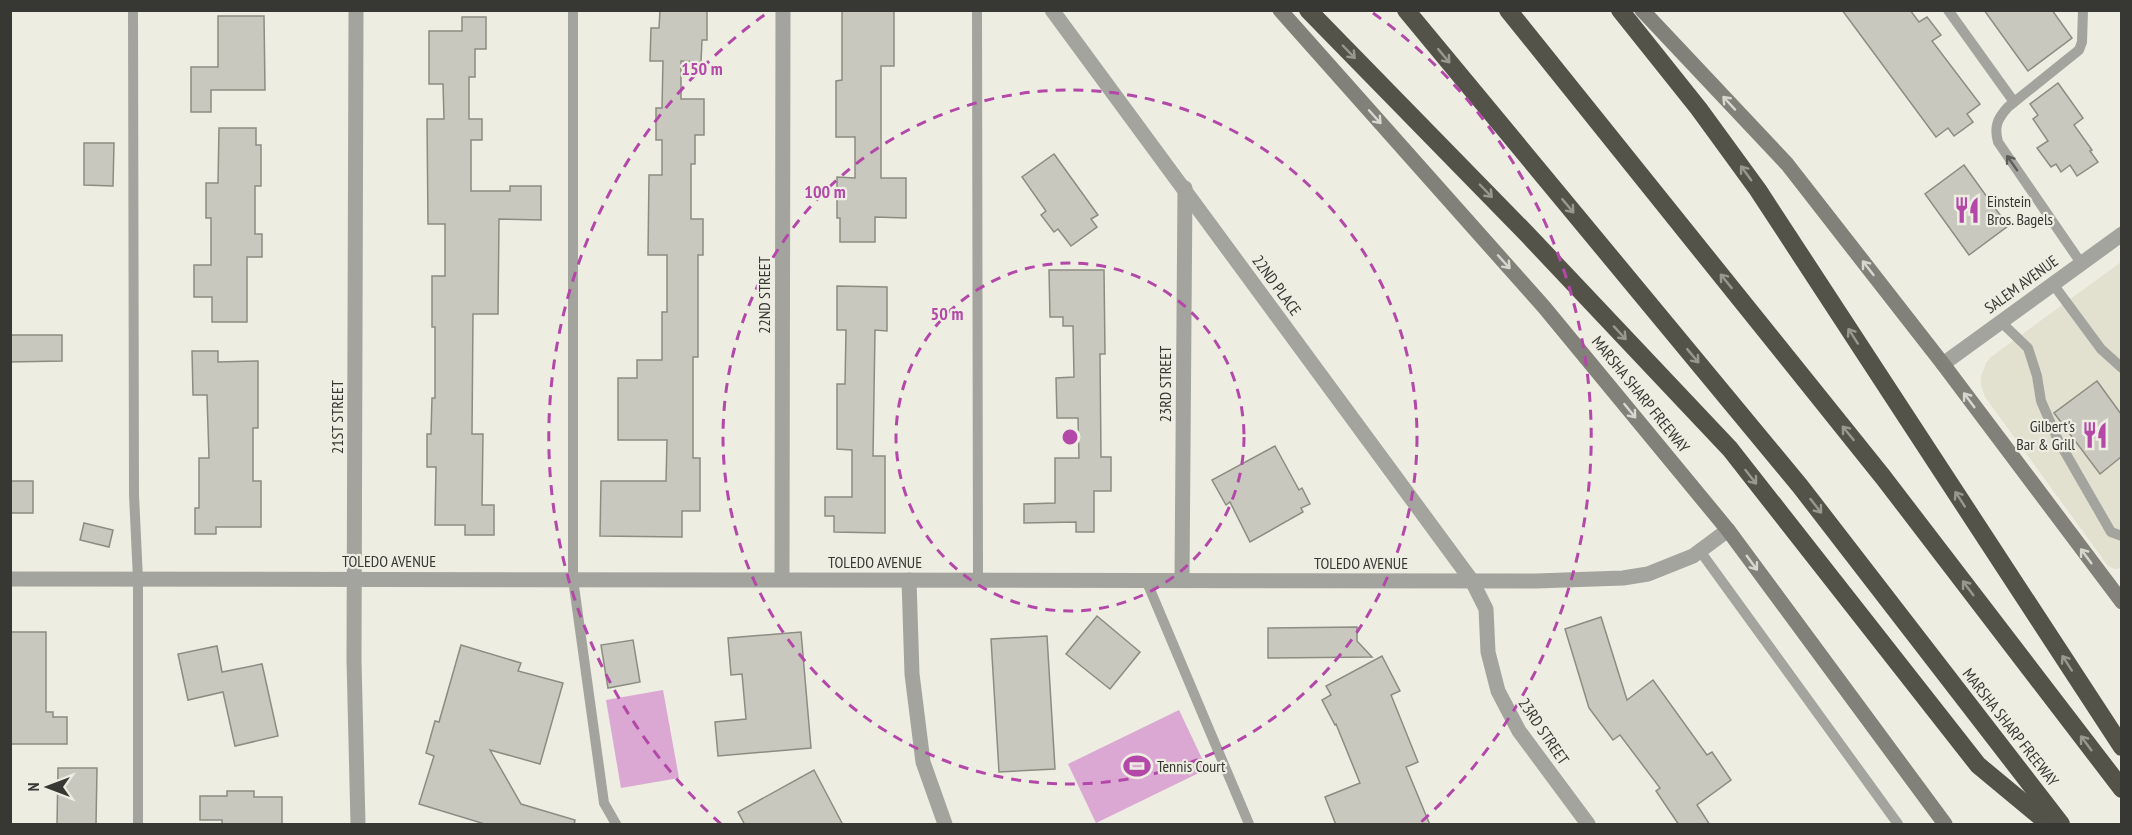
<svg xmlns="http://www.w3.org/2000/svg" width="2132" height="835" viewBox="0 0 2132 835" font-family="'PT Sans Narrow',sans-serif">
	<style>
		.built { fill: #e2e1cf }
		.green { fill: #dba7d3 }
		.building { fill: #c9c8be; stroke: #8d8c83; stroke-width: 1.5 }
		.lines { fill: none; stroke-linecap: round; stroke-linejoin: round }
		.service { stroke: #a4a49f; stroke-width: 10 }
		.minor { stroke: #a4a49f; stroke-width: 15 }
		.tertiary { stroke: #a4a49f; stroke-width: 15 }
		.secondary { stroke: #81817a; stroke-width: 15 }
		.motorway { stroke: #53534a; stroke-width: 18 }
		.oneway { stroke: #98988e }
		.oneway2 { stroke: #d7d7cd }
		.oneway3 { stroke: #5d5d59 }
		.ring { fill: none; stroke: #b448a9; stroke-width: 3; stroke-dasharray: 10 8 }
		.labels { text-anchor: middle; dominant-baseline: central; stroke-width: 4.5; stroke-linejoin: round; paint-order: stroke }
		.poi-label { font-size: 16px; fill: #373733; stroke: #edede2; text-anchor: start }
		.street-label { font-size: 16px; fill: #373733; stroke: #edede2 }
		.centre { fill: #b448a9; stroke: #edede2; stroke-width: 3 }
		.ring-label { font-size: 18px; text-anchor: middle; font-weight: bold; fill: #b448a9; stroke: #edede2; stroke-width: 4.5; stroke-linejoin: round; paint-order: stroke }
	</style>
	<rect width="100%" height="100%" fill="#edede2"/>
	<path class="built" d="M 2121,262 L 2121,568 L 2115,569 L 2108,566 L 1985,397 L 1981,385 L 1981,377 L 1986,363 L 1991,357 Z"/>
	<g class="green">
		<path d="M 663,690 L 679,778 L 621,788 L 606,700 Z"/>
		<path d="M 1179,710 L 1207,769 L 1096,823 L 1068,764 Z"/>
	</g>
	<g class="building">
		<path d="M 660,10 L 707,10 L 707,40 L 702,40 L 701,62 L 681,61 L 681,99 L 704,99 L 704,135 L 695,135 L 695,164 L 691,164 L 691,219 L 703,219 L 703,255 L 698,255 L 698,357 L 693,357 L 693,458 L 700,458 L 700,511 L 682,511 L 682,537 L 600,536 L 601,481 L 666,481 L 667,440 L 618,440 L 618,378 L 637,378 L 637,360 L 662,360 L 662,312 L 667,312 L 667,255 L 648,255 L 649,175 L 662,175 L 662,140 L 656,140 L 656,108 L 662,108 L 663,61 L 650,61 L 651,28 L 659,28 Z"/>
		<path d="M 842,10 L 894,10 L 894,66 L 881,66 L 881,178 L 906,178 L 906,218 L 875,217 L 875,242 L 840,242 L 840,218 L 837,218 L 837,177 L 855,178 L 855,137 L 836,137 L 836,81 L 842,80 Z"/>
		<path d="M 1842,10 L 1910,10 L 1919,22 L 1927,17 L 1941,35 L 1932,41 L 1980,104 L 1967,114 L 1973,122 L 1954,136 L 1948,128 L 1936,137 Z"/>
		<path d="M 1984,10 L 2052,10 L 2072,38 L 2028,71 Z"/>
		<path d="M 218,16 L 264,16 L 265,90 L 211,90 L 211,112 L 191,112 L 191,67 L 218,67 Z"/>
		<path d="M 462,17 L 486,17 L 486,49 L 475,49 L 475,77 L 469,77 L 469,119 L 482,119 L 482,140 L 471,140 L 471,191 L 510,191 L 510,186 L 541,186 L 541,220 L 499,219 L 498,314 L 473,314 L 472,434 L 483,434 L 482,505 L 494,505 L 494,535 L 465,535 L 465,525 L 435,525 L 436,467 L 427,467 L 427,434 L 431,434 L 432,398 L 435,398 L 435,327 L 432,327 L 432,276 L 445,276 L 445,224 L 428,224 L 427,119 L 444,119 L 443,84 L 429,84 L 429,31 L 462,31 Z"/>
		<path d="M 2058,83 L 2083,118 L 2074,125 L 2092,150 L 2090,151 L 2098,162 L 2077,176 L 2070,165 L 2061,172 L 2056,164 L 2051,167 L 2037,148 L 2048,141 L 2033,119 L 2038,115 L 2030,104 Z"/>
		<path d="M 219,128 L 256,128 L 256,145 L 261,145 L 261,186 L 255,186 L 255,234 L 262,234 L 262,257 L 247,257 L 247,322 L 212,322 L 212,297 L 194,297 L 194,265 L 211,265 L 211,218 L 206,218 L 206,183 L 218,183 Z"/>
		<path d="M 84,143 L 114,143 L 113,186 L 84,185 Z"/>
		<path d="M 1054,154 L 1098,215 L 1091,219 L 1097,227 L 1071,246 L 1058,229 L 1054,232 L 1041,215 L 1046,211 L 1022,177 Z"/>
		<path d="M 1964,165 L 2008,226 L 1969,255 L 1925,194 Z"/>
		<path d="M 1049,270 L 1104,270 L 1105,354 L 1100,354 L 1101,457 L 1111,457 L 1111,491 L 1094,491 L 1094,532 L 1076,532 L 1076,522 L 1024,523 L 1024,504 L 1055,503 L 1055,458 L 1079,458 L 1078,418 L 1057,418 L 1056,378 L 1074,377 L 1073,326 L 1063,326 L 1063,317 L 1050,317 Z"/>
		<path d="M 837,286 L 887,287 L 887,331 L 875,330 L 873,456 L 885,456 L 885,533 L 834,532 L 834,516 L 825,516 L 825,497 L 852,497 L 852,450 L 837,449 L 837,384 L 845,384 L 846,330 L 837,330 Z"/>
		<path d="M 10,335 L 62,335 L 62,361 L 10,362 Z"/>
		<path d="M 192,351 L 218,351 L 218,362 L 258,361 L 258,428 L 253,428 L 253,481 L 261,481 L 261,527 L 216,527 L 216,534 L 195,534 L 195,508 L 199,508 L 199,458 L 209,458 L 207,395 L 193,395 Z"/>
		<path d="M 2097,381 L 2121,414 L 2121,457 L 2100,474 L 2054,413 Z"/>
		<path d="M 1275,446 L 1299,490 L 1302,488 L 1310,504 L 1301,508 L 1303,512 L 1250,542 L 1230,502 L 1226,505 L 1212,480 Z"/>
		<rect x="10" y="481" width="23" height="32"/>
		<path d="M 84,523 L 113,530 L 109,547 L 80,540 Z"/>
		<path d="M 1097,616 L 1140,652 L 1110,689 L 1066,654 Z"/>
		<path d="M 1601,617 L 1627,700 L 1653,680 L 1707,755 L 1712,752 L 1731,780 L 1697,805 L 1710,825 L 1679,825 L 1656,791 L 1660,788 L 1620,735 L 1613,740 L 1589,708 L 1565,629 Z"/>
		<path d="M 1357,627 L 1357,641 L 1372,657 L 1268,658 L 1268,628 Z"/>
		<path d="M 10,632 L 46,632 L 46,712 L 53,712 L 53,717 L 67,717 L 67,744 L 10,744 Z"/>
		<path d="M 801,632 L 811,748 L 718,756 L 715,722 L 746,719 L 742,674 L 731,675 L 728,638 Z"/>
		<path d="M 1047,636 L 1055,769 L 999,772 L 991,639 Z"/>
		<path d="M 633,640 L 640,682 L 608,688 L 601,645 Z"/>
		<path d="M 461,645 L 521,663 L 518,671 L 563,683 L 540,764 L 490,750 L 521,804 L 575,820 L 574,825 L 488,825 L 419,804 L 434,756 L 426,753 L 435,721 L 439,722 Z"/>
		<path d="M 217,646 L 222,672 L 262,664 L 278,736 L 235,746 L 223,692 L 188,700 L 178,654 Z"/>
		<path d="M 1382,656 L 1400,691 L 1391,695 L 1418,762 L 1406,767 L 1430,825 L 1336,825 L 1325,797 L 1360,783 L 1336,724 L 1335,725 L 1322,700 L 1331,695 L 1326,686 Z"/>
		<path d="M 58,768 L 97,768 L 96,825 L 57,825 Z"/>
		<path d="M 814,770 L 843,825 L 745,825 L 738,812 Z"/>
		<path d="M 227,791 L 254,791 L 254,797 L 282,797 L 282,825 L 222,825 L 222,820 L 200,820 L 200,796 L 227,796 Z"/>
	</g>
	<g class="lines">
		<g class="service">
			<path d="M 133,10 L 134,495 L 138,579 L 138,824"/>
			<path d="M 573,10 L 573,579 L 604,803 L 616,824"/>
			<path d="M 977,10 L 978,580"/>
			<path d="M 1948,10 L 2014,102"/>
			<path d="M 2081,263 L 1998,142 C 1994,127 1997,119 2008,107 L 2079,50 L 2082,42 L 2083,10"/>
			<path d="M 2053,284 L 2101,349 L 2122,368"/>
			<path d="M 2001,322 L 2028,348 L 2037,376 L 2041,401 L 2058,440 L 2111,532 L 2122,536"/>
			<path d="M 1700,551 L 1898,824"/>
			<path d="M 1146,580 L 1249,824"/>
		</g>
		<g class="minor">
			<path d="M 356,10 L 354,660 L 358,824"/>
			<path d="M 1052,10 L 1472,581 L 1486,609 L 1488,652 L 1498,691 L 1519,731 L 1588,824"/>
			<path d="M 782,579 L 783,10"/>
			<path d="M 909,580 L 912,674 L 923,762 L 945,824"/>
			<path d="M 1182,580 L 1185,188"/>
		</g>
		<g class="tertiary">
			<path d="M 1943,364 L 2122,234"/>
			<path d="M 10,579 L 1536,581 L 1623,578 L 1648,574 L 1693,556 L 1728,530"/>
		</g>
		<g class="secondary">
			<path d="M 1280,10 L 1544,307 L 1728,530 L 1945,824"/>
			<path d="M 1642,10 L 1787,164 L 1943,364 L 2122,602"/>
		</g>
		<g class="motorway">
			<path d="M 1308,10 L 1526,233 L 1730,449 L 1978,765 L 2049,824"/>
			<path d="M 1406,10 L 1800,486 L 2061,824"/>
			<path d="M 1508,10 L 1883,477 L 2122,789"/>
			<path d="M 1620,10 L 1699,109 L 1758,190 L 2122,747"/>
		</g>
	</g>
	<defs><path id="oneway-shaft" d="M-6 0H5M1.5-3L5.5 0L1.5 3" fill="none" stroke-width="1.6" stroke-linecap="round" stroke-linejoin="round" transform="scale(1.5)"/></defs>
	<g class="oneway">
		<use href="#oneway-shaft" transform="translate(1349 52) rotate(46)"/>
		<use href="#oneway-shaft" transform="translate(1444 56) rotate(50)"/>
		<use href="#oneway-shaft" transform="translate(1746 173) rotate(-126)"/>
		<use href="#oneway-shaft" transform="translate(1486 191) rotate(46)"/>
		<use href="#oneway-shaft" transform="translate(1568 206) rotate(50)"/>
		<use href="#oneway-shaft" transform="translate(1726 281) rotate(-129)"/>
		<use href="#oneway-shaft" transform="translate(1620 333) rotate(47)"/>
		<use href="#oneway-shaft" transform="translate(1853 336) rotate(-123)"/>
		<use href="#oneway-shaft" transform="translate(1693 356) rotate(50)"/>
		<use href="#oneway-shaft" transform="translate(1848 433) rotate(-129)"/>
		<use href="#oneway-shaft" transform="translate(1751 477) rotate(52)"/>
		<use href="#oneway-shaft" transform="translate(1960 499) rotate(-123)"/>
		<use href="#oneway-shaft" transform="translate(1816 506) rotate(52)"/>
		<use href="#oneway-shaft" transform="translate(1968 588) rotate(-127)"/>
		<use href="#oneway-shaft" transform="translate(2067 663) rotate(-123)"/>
		<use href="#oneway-shaft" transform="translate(2086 743) rotate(-127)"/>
	</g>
	<g class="oneway2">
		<use href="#oneway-shaft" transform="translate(1729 103) rotate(-133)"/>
		<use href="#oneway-shaft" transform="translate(1375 117) rotate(48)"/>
		<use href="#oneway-shaft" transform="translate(1504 262) rotate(48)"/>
		<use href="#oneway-shaft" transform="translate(1868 268) rotate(-128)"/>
		<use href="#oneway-shaft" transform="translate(1969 400) rotate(-127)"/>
		<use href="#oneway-shaft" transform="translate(1630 411) rotate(51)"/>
		<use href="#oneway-shaft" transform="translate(2086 556) rotate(-127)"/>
		<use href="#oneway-shaft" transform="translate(1752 563) rotate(54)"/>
	</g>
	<use class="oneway3" href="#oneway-shaft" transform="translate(2012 163) rotate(-125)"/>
	<g class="ring">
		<circle cx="1070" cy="437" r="174"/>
		<circle cx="1070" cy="437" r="347"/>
		<path d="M721 824A521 521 0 0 1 767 13M1373 13A521 521 0 0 1 1419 824"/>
	</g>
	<defs>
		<symbol id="restaurant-bare" viewBox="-9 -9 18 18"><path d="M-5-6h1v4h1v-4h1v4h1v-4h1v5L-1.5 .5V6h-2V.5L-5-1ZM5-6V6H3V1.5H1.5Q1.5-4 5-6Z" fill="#b448a9" stroke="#edede2" stroke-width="2.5" paint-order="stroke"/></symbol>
		<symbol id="stadium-bare" viewBox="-9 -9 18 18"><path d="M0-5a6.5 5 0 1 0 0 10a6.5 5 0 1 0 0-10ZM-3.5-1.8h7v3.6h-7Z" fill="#b448a9" stroke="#edede2" stroke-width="2.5" paint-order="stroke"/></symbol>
	</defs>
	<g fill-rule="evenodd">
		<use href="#restaurant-bare" x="1948" y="191" width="38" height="38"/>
		<use href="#restaurant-bare" x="2076" y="416" width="38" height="38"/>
		<use href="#stadium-bare" x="1118" y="747" width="38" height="38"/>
	</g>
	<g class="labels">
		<g class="poi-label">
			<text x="1987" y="201">Einstein<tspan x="1987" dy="18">Bros. Bagels</tspan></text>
			<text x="2075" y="426" text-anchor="end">Gilbert's<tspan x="2075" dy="18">Bar &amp; Grill</tspan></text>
			<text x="1157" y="766">Tennis Court</text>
		</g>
		<g class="street-label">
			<text transform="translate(2021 284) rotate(-36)">SALEM AVENUE</text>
			<text transform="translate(1277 285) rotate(54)">22ND PLACE</text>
			<text transform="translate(764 295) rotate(-90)">22ND STREET</text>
			<text transform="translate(1165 384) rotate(-90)">23RD STREET</text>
			<text transform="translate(1641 394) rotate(51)">MARSHA SHARP FREEWAY</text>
			<text transform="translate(337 417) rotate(-90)">21ST STREET</text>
			<text x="389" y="561">TOLEDO AVENUE</text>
			<text x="875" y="562">TOLEDO AVENUE</text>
			<text x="1361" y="563">TOLEDO AVENUE</text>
			<text transform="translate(2011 727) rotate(52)">MARSHA SHARP FREEWAY</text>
			<text transform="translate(1544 731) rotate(56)">23RD STREET</text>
		</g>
	</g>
	<circle cx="1070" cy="437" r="9" class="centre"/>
	<g class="ring-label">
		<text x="702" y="75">150 m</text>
		<text x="825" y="198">100 m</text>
		<text x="947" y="320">50 m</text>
	</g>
	<rect width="2132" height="835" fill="none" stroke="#373733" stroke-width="24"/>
	<g transform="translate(48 787) rotate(270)" stroke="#edede2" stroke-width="4.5" paint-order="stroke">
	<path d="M0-4.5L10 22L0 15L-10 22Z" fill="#373733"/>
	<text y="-9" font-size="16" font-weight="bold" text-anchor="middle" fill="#373733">N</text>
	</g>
</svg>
